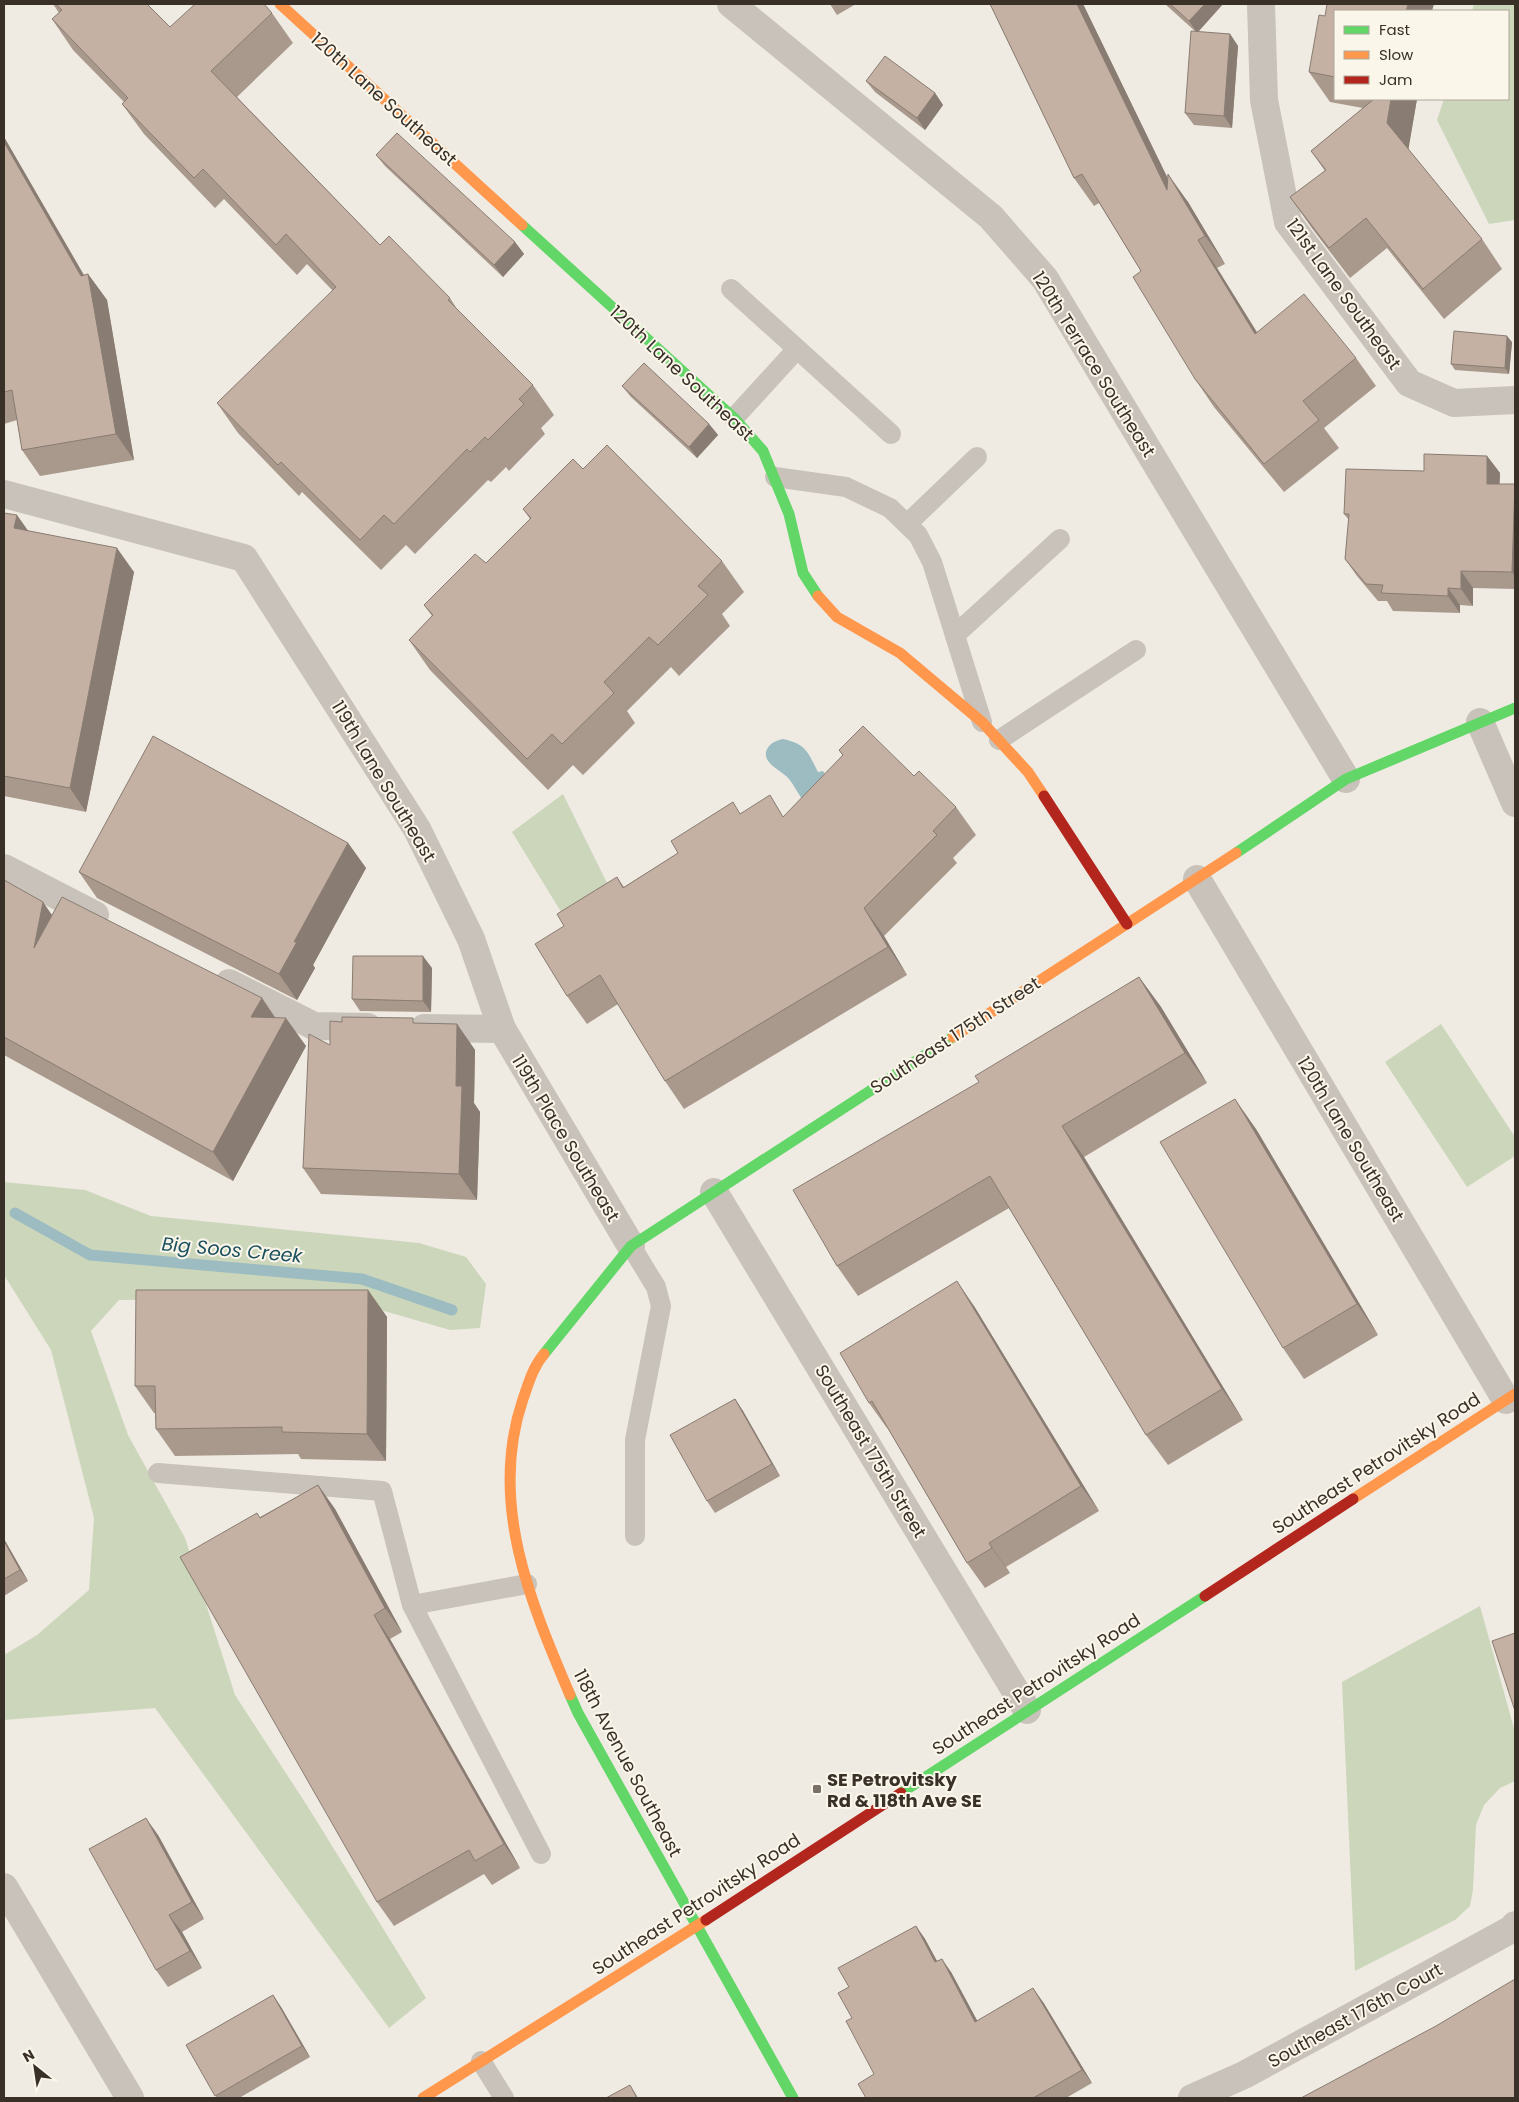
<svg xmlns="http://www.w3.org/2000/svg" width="1519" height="2102" viewBox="0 0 1519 2102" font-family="Poppins,sans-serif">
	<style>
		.green { fill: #ccd6bb }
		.water { fill: #9cbcc1 }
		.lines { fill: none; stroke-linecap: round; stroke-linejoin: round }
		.stream { stroke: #9cbcc1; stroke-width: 11 }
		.lane { stroke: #c8c2ba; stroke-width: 20 }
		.street { stroke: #c8c2ba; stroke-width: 28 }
		.fast { stroke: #63d668; stroke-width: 11 }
		.slow { stroke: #ff974d; stroke-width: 11 }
		.jam { stroke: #b3261e; stroke-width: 11 }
		.wall { fill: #a9988c }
		.shaded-wall { fill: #897c72 }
		.building { fill: #c4b1a3; stroke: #897c72 }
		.poi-dot { fill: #797169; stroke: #fbf6ea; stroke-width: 2 }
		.labels { text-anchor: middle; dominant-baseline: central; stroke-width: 4; stroke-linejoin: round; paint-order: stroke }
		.street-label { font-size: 18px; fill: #393028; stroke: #fbf6ea }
		.poi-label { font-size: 18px; font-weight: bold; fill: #393028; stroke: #fbf6ea; text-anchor: start }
		.water-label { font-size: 19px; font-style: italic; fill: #1b505e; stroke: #fbf6ea }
	</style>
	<rect width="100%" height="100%" fill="#efebe2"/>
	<g class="green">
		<path d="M 1474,4 L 1515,4 L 1515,220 L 1489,224 L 1437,120 L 1444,99 L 1508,99 L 1508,11 L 1472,11 Z"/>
		<path d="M 563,794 L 610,889 L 563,915 L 512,832 Z"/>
		<path d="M 1441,1024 L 1515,1137 L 1515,1156 L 1467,1187 L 1385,1062 Z"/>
		<path d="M 4,1182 L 85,1190 L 151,1216 L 419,1243 L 466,1257 L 486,1284 L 480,1328 L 450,1330 L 339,1298 L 119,1300 L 91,1331 L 128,1435 L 185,1538 L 235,1695 L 308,1807 L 426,1998 L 389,2028 L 155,1708 L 4,1720 L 4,1655 L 37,1635 L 89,1590 L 94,1518 L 51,1350 L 4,1275 Z"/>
		<path d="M 1480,1606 L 1515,1732 L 1515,1781 L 1500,1788 L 1484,1805 L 1476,1825 L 1473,1890 L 1470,1906 L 1455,1920 L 1355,1971 L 1342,1682 Z"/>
	</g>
	<path class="water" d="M 783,739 C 806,744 808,752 818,772 L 823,771 L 830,781 L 802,799 C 797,792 794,785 789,779 C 782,770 757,762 769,746 C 773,742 777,740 783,739 Z"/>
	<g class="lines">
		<path class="stream" d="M 15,1213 L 90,1255 L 362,1279 L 452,1310"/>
		<g class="lane">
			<path d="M 731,289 L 891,434"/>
			<path d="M 734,418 L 797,349"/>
			<path d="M 775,477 L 846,487 L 890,508 L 918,535 L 932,562 L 982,722"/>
			<path d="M 907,524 L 977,457"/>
			<path d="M 955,635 L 1060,539"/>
			<path d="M 999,740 L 1136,650"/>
			<path d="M 631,1246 L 656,1287 L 661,1306 L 635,1440 L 635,1536"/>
			<path d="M 158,1473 L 382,1491 L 412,1605 L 541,1854"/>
			<path d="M 412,1605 L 527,1584"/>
			<path d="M 481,2061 L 504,2098"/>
		</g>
		<g class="street">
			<path d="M 731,4 L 991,217 L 1045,279 L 1346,779"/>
			<path d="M 1261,4 L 1264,100 L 1288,222 L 1409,383 L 1454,403 L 1515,400"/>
			<path d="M 4,494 L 244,558 L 417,829 L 471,939 L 502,1029 L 631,1246"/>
			<path d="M 1480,722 L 1515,803"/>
			<path d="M 4,868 L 95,915"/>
			<path d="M 1197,879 L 1506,1400"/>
			<path d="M 229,983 L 314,1026 L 368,1027"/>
			<path d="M 424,1028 L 502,1029"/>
			<path d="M 714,1192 L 1027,1710"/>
			<path d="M 4,1887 L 130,2098"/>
			<path d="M 1192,2098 L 1244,2075 L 1512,1929 L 1515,1925"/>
		</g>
		<g class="fast">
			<path d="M 522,225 L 734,418 L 763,451 L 789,514 L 803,573 L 818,596"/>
			<path d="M 1236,853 L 1346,779 L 1515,708"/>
			<path d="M 544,1354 L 631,1246 L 953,1037"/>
			<path d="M 570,1695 L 578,1713 L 793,2098"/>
			<path d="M 901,1793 L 1205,1596"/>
		</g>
		<g class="slow">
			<path d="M 280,4 L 522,225"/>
			<path d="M 818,596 L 837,617 L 900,653 L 982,722 L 1028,772 L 1044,796"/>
			<path d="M 953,1037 L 1236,853"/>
			<path d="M 544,1354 C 533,1367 529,1382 523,1399 C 488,1502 530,1601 570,1695"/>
			<path d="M 1353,1499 L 1515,1394"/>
			<path d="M 423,2098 L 706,1920"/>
		</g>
		<g class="jam">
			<path d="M 1044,796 L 1127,924"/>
			<path d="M 1205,1596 L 1353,1499"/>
			<path d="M 706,1920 L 901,1793"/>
		</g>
	</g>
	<g class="wall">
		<path d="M 53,4 L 147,4 L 170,27 L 272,13 L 293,43 L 237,97 L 380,245 L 450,298 L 459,312 L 533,385 L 554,415 L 541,428 L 545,434 L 509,471 L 506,467 L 491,482 L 488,480 L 415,554 L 406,545 L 381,570 L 302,492 L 299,496 L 238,433 L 217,403 L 333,291 L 307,264 L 297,275 L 224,199 L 215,208 L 144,134 L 122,104 L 124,102 L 73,50 L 52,19 L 59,13 Z"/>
		<path d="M 830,4 L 856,4 L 837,15 Z"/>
		<path d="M 990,4 L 1083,4 L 1168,179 L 1188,202 L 1225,264 L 1217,268 L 1257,332 L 1356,358 L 1376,386 L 1324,428 L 1339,448 L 1284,492 L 1214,407 L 1195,379 L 1141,271 L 1099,203 L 1094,206 L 1074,178 Z"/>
		<path d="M 1165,4 L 1223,4 L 1198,32 L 1230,34 L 1238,46 L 1232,128 L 1194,125 L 1185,113 L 1196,32 Z"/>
		<path d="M 1335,11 L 1335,99 L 1417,99 L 1408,149 L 1482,239 L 1502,269 L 1444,319 L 1387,248 L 1350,278 L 1311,227 L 1290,197 L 1325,171 L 1311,151 L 1363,108 L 1330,102 L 1309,72 L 1325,16 Z"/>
		<path d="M 866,81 L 935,93 L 943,105 L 925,130 L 875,92 Z"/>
		<path d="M 4,137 L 84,275 L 88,274 L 107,300 L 134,460 L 40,476 L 22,450 L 17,420 L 4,424 Z"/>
		<path d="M 376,155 L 515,242 L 524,254 L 503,277 L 385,166 Z"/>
		<path d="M 1512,342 L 1509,374 L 1455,370 L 1451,364 Z"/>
		<path d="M 622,386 L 709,424 L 718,435 L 697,458 L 631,397 Z"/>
		<path d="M 1487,456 L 1500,473 L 1499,484 L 1515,485 L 1515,589 L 1473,588 L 1473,606 L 1460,605 L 1460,613 L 1393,611 L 1387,601 L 1378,601 L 1357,576 L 1345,559 L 1349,520 L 1344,514 L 1424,471 Z"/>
		<path d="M 583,469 L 722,561 L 744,592 L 722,614 L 730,626 L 679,676 L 671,667 L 627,711 L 635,723 L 583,775 L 573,765 L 548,790 L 430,670 L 409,640 L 432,616 L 424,605 L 486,563 L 530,519 L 523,509 Z"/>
		<path d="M 4,513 L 28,531 L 134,572 L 86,812 L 4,796 Z"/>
		<path d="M 839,750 L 914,776 L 956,807 L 976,835 L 953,858 L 957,863 L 884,936 L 907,975 L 684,1109 L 665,1081 L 618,1004 L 587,1024 L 567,996 L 564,926 L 617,877 L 624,887 L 741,814 L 784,816 L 843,756 Z"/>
		<path d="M 348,843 L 366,868 L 313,965 L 315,968 L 297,1000 L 97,898 L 79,872 Z"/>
		<path d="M 4,880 L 52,915 L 262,998 L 275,1017 L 306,1046 L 233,1181 L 4,1055 Z"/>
		<path d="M 432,968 L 431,1012 L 360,1011 L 352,999 Z"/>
		<path d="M 1139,977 L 1161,1007 L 1207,1083 L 1084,1157 L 1243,1420 L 1168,1465 L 1146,1435 L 1009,1208 L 858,1296 L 837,1266 L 979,1082 Z"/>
		<path d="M 417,1023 L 457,1024 L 475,1050 L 474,1103 L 480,1112 L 477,1200 L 321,1194 L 303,1168 L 330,1045 Z"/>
		<path d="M 1256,1129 L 1378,1335 L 1304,1379 L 1283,1348 Z"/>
		<path d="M 368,1290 L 387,1317 L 386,1461 L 301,1459 L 298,1454 L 175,1456 L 156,1429 L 155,1413 L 154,1413 L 135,1386 Z"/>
		<path d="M 974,1306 L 1099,1511 L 1006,1567 L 1010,1573 L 985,1588 L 967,1563 L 887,1427 L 887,1428 L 869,1403 Z"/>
		<path d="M 735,1399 L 743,1411 L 780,1476 L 715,1513 L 707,1501 Z"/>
		<path d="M 318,1485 L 335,1509 L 402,1632 L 390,1639 L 520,1868 L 492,1885 L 484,1874 L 394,1926 L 377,1902 L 260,1517 Z"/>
		<path d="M 4,1539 L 28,1581 L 4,1596 Z"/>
		<path d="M 158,1835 L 204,1919 L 182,1932 L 202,1968 L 168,1987 L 156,1970 Z"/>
		<path d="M 916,1926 L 925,1939 L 937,1961 L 951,1972 L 977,2021 L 1043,2002 L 1092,2083 L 1066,2098 L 866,2098 L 874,2074 L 852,2018 L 849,1987 Z"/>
		<path d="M 273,1995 L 281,2007 L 310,2057 L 239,2098 L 217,2098 L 186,2045 Z"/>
	</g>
	<g class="shaded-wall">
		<path d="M 1077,4 L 1083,4 L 1187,218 L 1167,190 Z"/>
		<path d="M 1205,4 L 1223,4 L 1197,33 L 1189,21 Z"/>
		<path d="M 1408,4 L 1434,4 L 1432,11 L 1406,11 Z"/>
		<path d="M 1230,34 L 1238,46 L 1232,128 L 1224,116 Z"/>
		<path d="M 935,93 L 943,105 L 925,130 L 917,118 Z"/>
		<path d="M 1391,99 L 1417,99 L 1408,152 L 1387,123 Z"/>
		<path d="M 4,137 L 90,286 L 88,274 L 107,300 L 134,460 L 116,434 L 81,276 L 4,142 Z"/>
		<path d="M 1168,174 L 1188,202 L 1225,264 L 1205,236 Z"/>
		<path d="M 1198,240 L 1217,268 L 1275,362 L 1255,334 Z"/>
		<path d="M 515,242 L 524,254 L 503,277 L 494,265 Z"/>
		<path d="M 1507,336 L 1512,342 L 1509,374 L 1505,368 Z"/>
		<path d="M 709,424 L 718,435 L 697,458 L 689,447 Z"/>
		<path d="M 1487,456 L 1500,473 L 1499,501 L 1487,484 Z"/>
		<path d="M 1515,485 L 1515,577 L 1512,572 Z"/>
		<path d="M 17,515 L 34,539 L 14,528 Z"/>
		<path d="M 117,548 L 134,572 L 86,812 L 70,788 Z"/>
		<path d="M 1461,571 L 1473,588 L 1473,606 L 1461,589 Z"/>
		<path d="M 1448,588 L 1460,605 L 1460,613 L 1448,596 Z"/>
		<path d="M 348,843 L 366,868 L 313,965 L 315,968 L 297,1000 L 279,974 L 294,942 Z"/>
		<path d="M 43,902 L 63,931 L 34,948 Z"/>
		<path d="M 864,908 L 884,936 L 907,975 L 888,947 Z"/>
		<path d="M 423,956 L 432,968 L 431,1012 L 423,1001 Z"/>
		<path d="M 1139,977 L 1161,1007 L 1207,1083 L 1185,1053 Z"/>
		<path d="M 262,998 L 281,1027 L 286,1018 L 306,1046 L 233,1181 L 213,1152 L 251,1017 Z"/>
		<path d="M 457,1024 L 475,1050 L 474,1103 L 480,1112 L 477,1200 L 459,1174 L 456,1086 Z"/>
		<path d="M 1235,1099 L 1256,1129 L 1378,1335 L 1357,1304 Z"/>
		<path d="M 1062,1126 L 1084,1157 L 1243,1420 L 1222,1389 Z"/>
		<path d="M 957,1281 L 974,1306 L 1099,1511 L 1081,1486 Z"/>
		<path d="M 368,1290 L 387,1317 L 386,1461 L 367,1434 Z"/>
		<path d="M 735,1399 L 743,1411 L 780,1476 L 772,1464 Z"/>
		<path d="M 318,1485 L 335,1509 L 402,1632 L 385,1608 Z"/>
		<path d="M 4,1539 L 28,1581 L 20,1570 L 4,1541 Z"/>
		<path d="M 989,1543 L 1006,1567 L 1010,1573 L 992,1548 Z"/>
		<path d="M 374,1615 L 390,1639 L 520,1868 L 504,1844 Z"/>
		<path d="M 146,1818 L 158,1835 L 204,1919 L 192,1902 Z"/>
		<path d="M 169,1915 L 182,1932 L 202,1968 L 190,1951 Z"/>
		<path d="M 916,1926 L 925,1939 L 945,1976 L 935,1962 Z"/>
		<path d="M 942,1959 L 951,1972 L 985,2035 L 975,2022 Z"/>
		<path d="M 1033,1988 L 1043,2002 L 1092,2083 L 1082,2070 Z"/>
		<path d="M 273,1995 L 281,2007 L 310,2057 L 302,2046 Z"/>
		<path d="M 630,2085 L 638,2098 L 637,2098 Z"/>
	</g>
	<g class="building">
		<path d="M 56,4 L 147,4 L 170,27 L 195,4 L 264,4 L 272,13 L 211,71 L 380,245 L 389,236 L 450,298 L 448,300 L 533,385 L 519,399 L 524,404 L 488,440 L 485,437 L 470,452 L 467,449 L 394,524 L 384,515 L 360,540 L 281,462 L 278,465 L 217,403 L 336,287 L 286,234 L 276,245 L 203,169 L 194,178 L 122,104 L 128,98 L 52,19 L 62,10 Z"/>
		<path d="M 990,4 L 1077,4 L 1167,190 L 1168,174 L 1205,236 L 1198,240 L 1255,334 L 1304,294 L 1356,358 L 1303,401 L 1319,420 L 1264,464 L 1195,379 L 1133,277 L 1141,271 L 1082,174 L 1074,178 Z"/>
		<path d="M 1170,4 L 1205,4 L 1189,21 Z"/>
		<path d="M 1327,4 L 1408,4 L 1406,11 L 1335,11 L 1335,77 L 1309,72 L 1319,15 L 1325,16 Z"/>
		<path d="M 1191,31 L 1230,34 L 1224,116 L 1185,113 Z"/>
		<path d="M 885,56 L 935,93 L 917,118 L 866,81 Z"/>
		<path d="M 1374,99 L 1391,99 L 1387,123 L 1482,239 L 1423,289 L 1366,218 L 1329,248 L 1290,197 L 1326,170 L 1311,151 Z"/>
		<path d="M 397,133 L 515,242 L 494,265 L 376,155 Z"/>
		<path d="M 4,142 L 81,276 L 88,274 L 116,434 L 22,450 L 12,390 L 4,392 Z"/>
		<path d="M 1454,331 L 1507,336 L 1505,368 L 1451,364 Z"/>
		<path d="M 644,363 L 709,424 L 689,447 L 622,386 Z"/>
		<path d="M 607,445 L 722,561 L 698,586 L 708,595 L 658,645 L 649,637 L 604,682 L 614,693 L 562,744 L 552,734 L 527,759 L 409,640 L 433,615 L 424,605 L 475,554 L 486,563 L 531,518 L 523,509 L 573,459 L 583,469 Z"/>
		<path d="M 1424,454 L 1487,456 L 1487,484 L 1515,484 L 1512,572 L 1461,571 L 1461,589 L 1448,588 L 1448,596 L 1381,593 L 1383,585 L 1366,584 L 1345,559 L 1349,514 L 1344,514 L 1346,469 L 1424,471 Z"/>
		<path d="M 4,513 L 17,515 L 14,528 L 117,548 L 70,788 L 4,776 Z"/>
		<path d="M 863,726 L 914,776 L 919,771 L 956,807 L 933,831 L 937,835 L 864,908 L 888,947 L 665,1081 L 600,975 L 567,996 L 535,944 L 564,926 L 557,914 L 617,877 L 623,888 L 678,853 L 671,841 L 733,802 L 740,814 L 770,795 L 783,817 L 843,755 L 839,750 Z"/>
		<path d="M 153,736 L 348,843 L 294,942 L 297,942 L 279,974 L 79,872 Z"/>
		<path d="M 4,880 L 43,902 L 34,948 L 62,897 L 262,998 L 251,1017 L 286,1018 L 213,1152 L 4,1037 Z"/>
		<path d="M 353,956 L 423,956 L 423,1001 L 352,999 Z"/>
		<path d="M 1139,977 L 1185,1053 L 1062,1126 L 1222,1389 L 1146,1435 L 990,1176 L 837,1266 L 793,1190 L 979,1082 L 975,1076 Z"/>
		<path d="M 342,1017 L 413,1018 L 413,1023 L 457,1024 L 456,1086 L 462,1086 L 459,1174 L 303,1168 L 309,1034 L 330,1045 L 330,1021 L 342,1022 Z"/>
		<path d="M 1235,1099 L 1357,1304 L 1283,1348 L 1160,1142 Z"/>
		<path d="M 957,1281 L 1081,1486 L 989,1543 L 992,1548 L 967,1563 L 872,1401 L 869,1403 L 840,1353 Z"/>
		<path d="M 136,1290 L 368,1290 L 367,1434 L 282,1432 L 282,1427 L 156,1429 L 155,1386 L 135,1386 Z"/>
		<path d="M 735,1399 L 772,1464 L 707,1501 L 670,1435 Z"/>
		<path d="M 318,1485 L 385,1608 L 374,1615 L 504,1844 L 475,1861 L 469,1850 L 377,1902 L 180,1557 L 257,1513 L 260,1518 Z"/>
		<path d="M 4,1541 L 20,1570 L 4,1579 Z"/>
		<path d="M 1515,1633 L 1515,1711 L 1492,1641 Z"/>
		<path d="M 146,1818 L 192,1902 L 169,1915 L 190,1951 L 156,1970 L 89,1849 Z"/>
		<path d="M 916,1926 L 935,1962 L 942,1959 L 975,2022 L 1033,1988 L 1082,2070 L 1033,2098 L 866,2098 L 858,2084 L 874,2074 L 846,2021 L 852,2018 L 838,1993 L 849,1987 L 838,1968 Z"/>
		<path d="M 1515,1979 L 1515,2098 L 1301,2098 L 1436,2026 Z"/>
		<path d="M 273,1995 L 302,2046 L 215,2096 L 186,2045 Z"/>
		<path d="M 630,2085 L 637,2098 L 606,2098 Z"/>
	</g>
	<rect class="poi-dot" x="812" y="1784" width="10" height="10" rx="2.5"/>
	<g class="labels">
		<g class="street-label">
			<text transform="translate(384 99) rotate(42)">120th Lane Southeast</text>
			<text transform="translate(1344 294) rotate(54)">121st Lane Southeast</text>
			<text transform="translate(1094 364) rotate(58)">120th Terrace Southeast</text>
			<text transform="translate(682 373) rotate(43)">120th Lane Southeast</text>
			<text transform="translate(384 781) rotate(59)">119th Lane Southeast</text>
			<text transform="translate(955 1035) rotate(-33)">Southeast 175th Street</text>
			<text transform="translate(566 1138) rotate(59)">119th Place Southeast</text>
			<text transform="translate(1351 1139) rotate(59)">120th Lane Southeast</text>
			<text transform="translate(871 1451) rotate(59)">Southeast 175th Street</text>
			<text transform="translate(1376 1463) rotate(-33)">Southeast Petrovitsky Road</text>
			<text transform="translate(1036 1684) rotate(-33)">Southeast Petrovitsky Road</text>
			<text transform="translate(628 1763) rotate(62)">118th Avenue Southeast</text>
			<text transform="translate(696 1904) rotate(-33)">Southeast Petrovitsky Road</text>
			<text transform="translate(1355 2015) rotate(-29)">Southeast 176th Court</text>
		</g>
		<g class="poi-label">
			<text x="827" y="1779">SE Petrovitsky<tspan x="827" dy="21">Rd &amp; 118th Ave SE</tspan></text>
		</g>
		<g class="water-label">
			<text transform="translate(232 1250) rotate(5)">Big Soos Creek</text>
		</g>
	</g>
	<rect width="1519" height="2102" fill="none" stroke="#393028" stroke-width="10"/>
	<rect x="1334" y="10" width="175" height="90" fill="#fbf6ea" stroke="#ada79c"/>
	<rect x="1344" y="26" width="25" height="8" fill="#63d668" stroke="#ada79c"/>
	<text x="1379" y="35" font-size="15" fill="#393028">Fast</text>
	<rect x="1344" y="51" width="25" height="8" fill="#ff974d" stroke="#ada79c"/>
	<text x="1379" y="60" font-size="15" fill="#393028">Slow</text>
	<rect x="1344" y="76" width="25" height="8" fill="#b3261e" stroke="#ada79c"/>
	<text x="1379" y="85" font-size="15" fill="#393028">Jam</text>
	<g transform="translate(35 2067) rotate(330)" stroke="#fbf6ea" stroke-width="4" paint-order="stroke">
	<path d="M0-4L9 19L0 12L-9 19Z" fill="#393028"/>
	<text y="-8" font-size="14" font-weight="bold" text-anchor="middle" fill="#393028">N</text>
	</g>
</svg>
